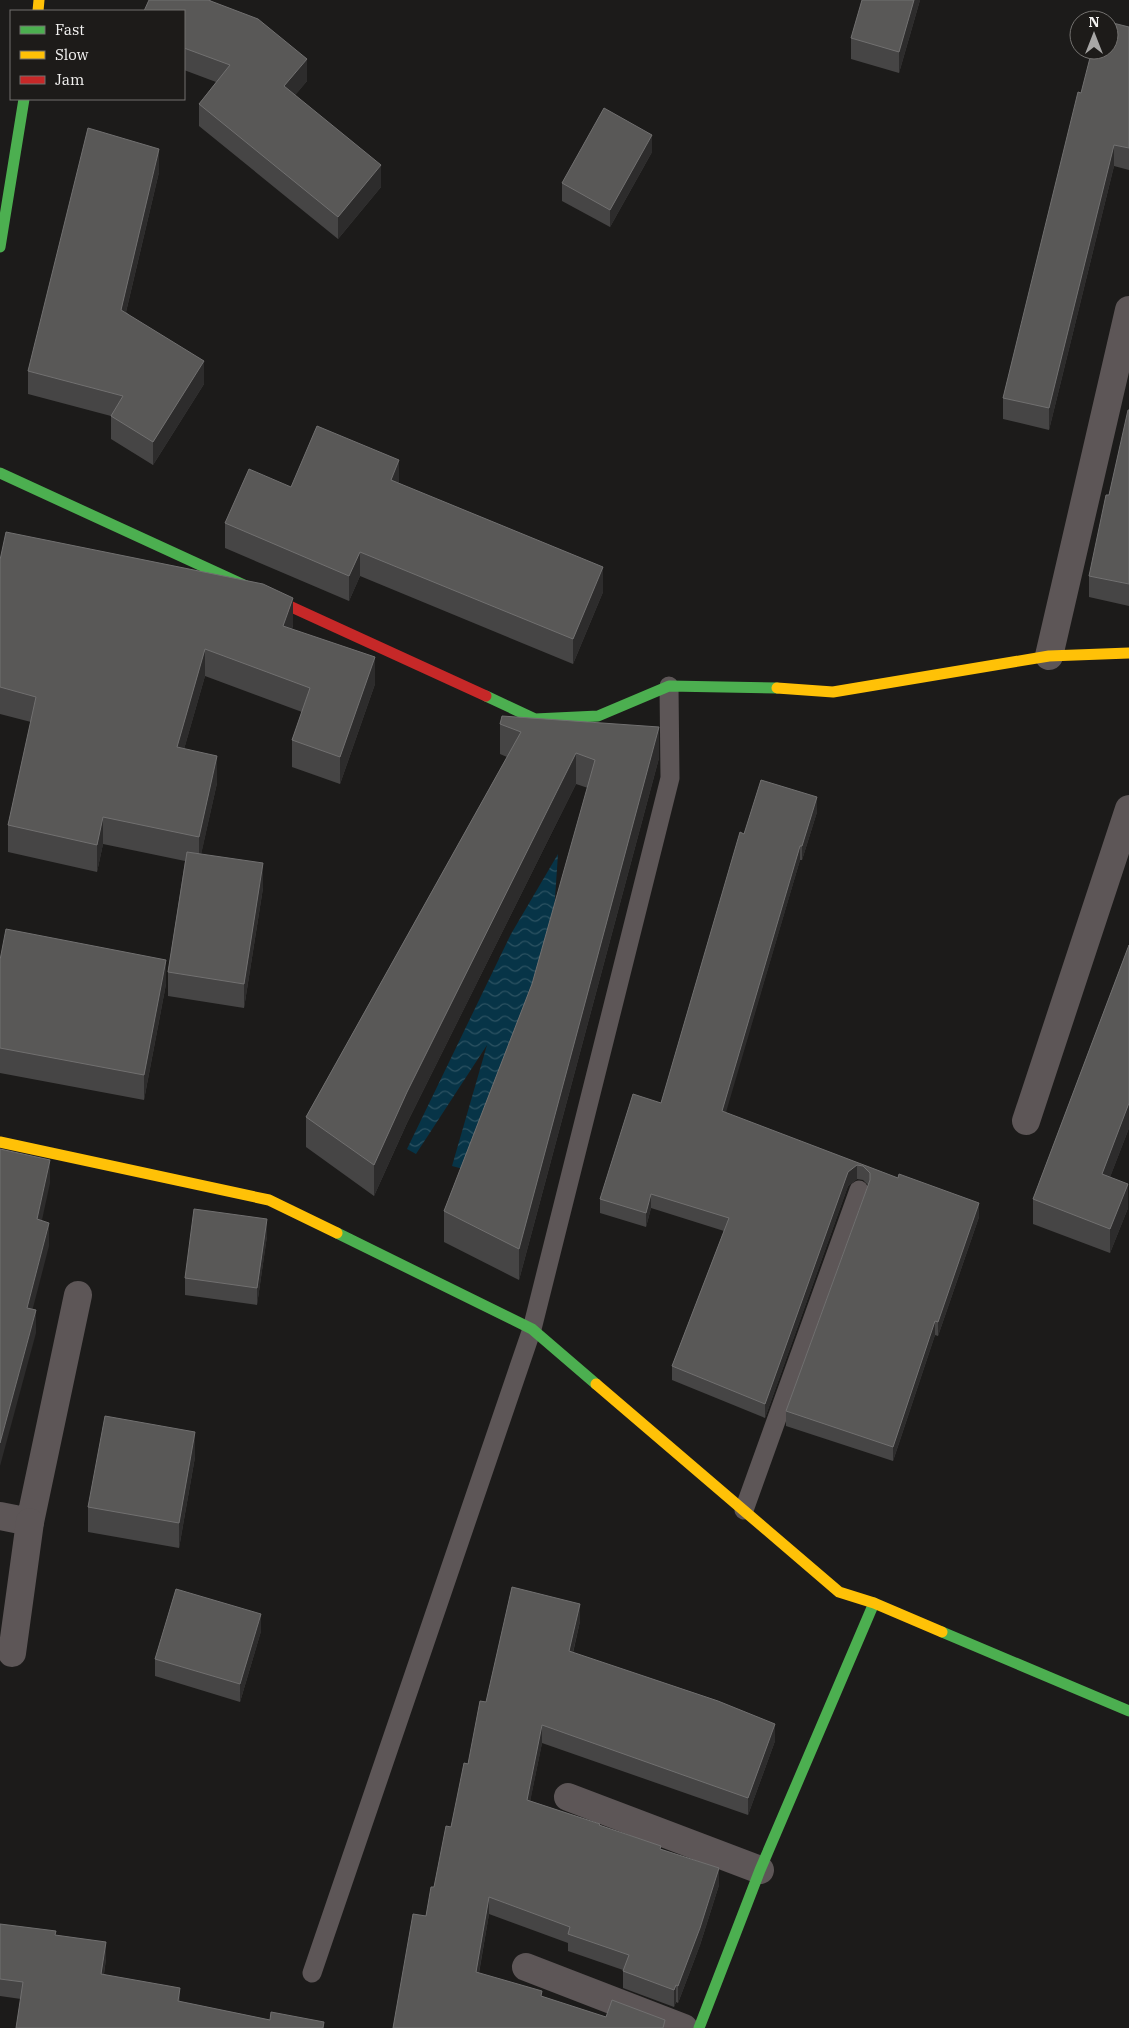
<svg xmlns="http://www.w3.org/2000/svg" width="1129" height="2028" viewBox="0 0 1129 2028" font-family="'IBM Plex Serif',serif">
	<style>
		.water { fill: url(#water-waves) }
		.lines { fill: none; stroke-linecap: round; stroke-linejoin: round }
		.lane { stroke: #5d5657; stroke-width: 19 }
		.street { stroke: #5d5657; stroke-width: 28 }
		.fast { stroke: #4caf50; stroke-width: 11 }
		.slow { stroke: #ffc107; stroke-width: 11 }
		.jam { stroke: #c62828; stroke-width: 11 }
		.wall { fill: #464545 }
		.shaded-wall { fill: #2d2c2c }
		.building { fill: #595857; stroke: #717070 }
	</style>
	<defs>
		<pattern id="water-waves" width="16" height="10" patternUnits="userSpaceOnUse" patternTransform="scale(1.25)"><rect width="16" height="10" fill="#073447"/><path d="M0 5q4-4 8 0t8 0" fill="none" stroke="#2c5262"/></pattern>
	</defs>
	<rect width="100%" height="100%" fill="#1c1b1a"/>
	<path class="water" d="M 558,854 L 554,913 L 532,989 L 467,1170 L 452,1166 L 487,1045 L 416,1154 L 407,1149 L 511,934 Z"/>
	<g class="lines">
		<g class="lane">
			<path d="M 744,1510 L 859,1190"/>
			<path d="M 312,1973 L 532,1329 L 670,778 L 669,686"/>
		</g>
		<g class="street">
			<path d="M 1049,656 L 1129,310"/>
			<path d="M 1026,1121 L 1129,809"/>
			<path d="M 0,1516 L 30,1522 L 78,1295"/>
			<path d="M 12,1653 L 30,1522"/>
			<path d="M 568,1797 L 760,1870"/>
			<path d="M 526,1967 L 684,2028"/>
		</g>
		<g class="fast">
			<path d="M 0,247 L 24,99"/>
			<path d="M 0,473 L 285,604"/>
			<path d="M 486,696 L 535,719 L 598,716 L 669,686 L 777,688"/>
			<path d="M 337,1233 L 532,1329 L 596,1384"/>
			<path d="M 942,1632 L 1129,1711"/>
			<path d="M 699,2028 L 760,1870 L 874,1603"/>
		</g>
		<g class="slow">
			<path d="M 38,11 L 39,0"/>
			<path d="M 777,688 L 833,692 L 1049,656 L 1129,653"/>
			<path d="M 0,1142 L 269,1200 L 337,1233"/>
			<path d="M 596,1384 L 839,1592 L 874,1603 L 942,1632"/>
		</g>
		<path class="jam" d="M 285,604 L 486,696"/>
	</g>
	<g class="wall">
		<path d="M 211,0 L 211,1 L 307,81 L 295,95 L 381,187 L 338,239 L 199,126 L 199,104 L 216,82 L 184,70 L 184,11 Z"/>
		<path d="M 920,0 L 899,73 L 851,59 L 851,38 Z"/>
		<path d="M 1129,27 L 1129,170 L 1114,166 L 1049,430 L 1003,419 L 1003,398 L 1081,93 Z"/>
		<path d="M 652,152 L 610,227 L 562,201 L 562,183 Z"/>
		<path d="M 159,172 L 126,312 L 204,384 L 153,465 L 111,439 L 111,416 L 28,394 L 28,371 Z"/>
		<path d="M 1129,410 L 1129,606 L 1089,597 L 1089,576 L 1109,495 Z"/>
		<path d="M 399,483 L 603,592 L 573,664 L 360,576 L 349,601 L 225,548 L 225,523 L 291,487 Z"/>
		<path d="M 0,560 L 293,625 L 292,629 L 375,684 L 340,784 L 292,767 L 292,740 L 302,712 L 205,676 L 184,749 L 217,783 L 201,854 L 263,888 L 244,1008 L 168,996 L 168,972 L 185,861 L 103,844 L 97,872 L 8,852 L 8,825 L 31,722 L 0,714 Z"/>
		<path d="M 500,724 L 659,758 L 519,1280 L 444,1242 L 444,1211 L 532,984 L 588,788 L 576,784 L 407,1123 L 374,1196 L 306,1147 L 306,1117 L 507,757 L 500,754 Z"/>
		<path d="M 817,812 L 802,860 L 800,860 L 725,1113 L 898,1178 L 979,1217 L 938,1336 L 935,1335 L 893,1461 L 786,1426 L 786,1411 L 868,1185 L 863,1180 L 857,1179 L 848,1186 L 765,1418 L 672,1380 L 672,1366 L 724,1231 L 651,1208 L 646,1227 L 600,1213 L 600,1199 L 661,1103 L 744,834 Z"/>
		<path d="M 1129,945 L 1129,1128 L 1110,1177 L 1128,1208 L 1110,1253 L 1033,1224 L 1033,1199 Z"/>
		<path d="M 0,960 L 166,984 L 144,1100 L 0,1073 Z"/>
		<path d="M 267,1236 L 257,1305 L 185,1295 L 185,1278 Z"/>
		<path d="M 195,1457 L 179,1548 L 88,1532 L 88,1507 Z"/>
		<path d="M 580,1621 L 573,1653 L 775,1741 L 748,1815 L 542,1743 L 530,1801 L 600,1825 L 661,1849 L 719,1885 L 700,1945 L 678,2003 L 676,2002 L 674,2007 L 623,1988 L 623,1970 L 568,1951 L 568,1943 L 489,1914 L 479,1973 L 542,1997 L 606,2017 L 665,2028 L 393,2028 L 434,1887 L 468,1764 L 486,1702 Z"/>
		<path d="M 261,1631 L 240,1702 L 155,1676 L 155,1659 Z"/>
		<path d="M 0,1924 L 56,1935 L 106,1959 L 104,1974 L 180,2002 L 270,2020 L 324,2028 L 21,1999 L 0,1996 Z"/>
	</g>
	<g class="shaded-wall">
		<path d="M 914,0 L 920,0 L 899,73 L 899,52 Z"/>
		<path d="M 307,59 L 307,81 L 284,109 L 284,86 Z"/>
		<path d="M 652,135 L 652,152 L 610,227 L 610,210 Z"/>
		<path d="M 1114,145 L 1114,166 L 1049,430 L 1049,408 Z"/>
		<path d="M 159,149 L 159,172 L 121,333 L 121,310 Z"/>
		<path d="M 381,165 L 381,187 L 338,239 L 338,217 Z"/>
		<path d="M 204,361 L 204,384 L 153,465 L 153,442 Z"/>
		<path d="M 399,460 L 399,485 L 391,480 Z"/>
		<path d="M 360,552 L 360,576 L 349,601 L 349,576 Z"/>
		<path d="M 603,567 L 603,592 L 573,664 L 573,639 Z"/>
		<path d="M 293,598 L 293,625 L 283,653 L 283,626 Z"/>
		<path d="M 205,649 L 205,676 L 177,774 L 177,747 Z"/>
		<path d="M 375,657 L 375,684 L 340,784 L 340,757 Z"/>
		<path d="M 659,727 L 659,758 L 519,1280 L 519,1249 Z"/>
		<path d="M 576,753 L 576,784 L 407,1123 L 374,1196 L 374,1165 L 407,1092 Z"/>
		<path d="M 217,756 L 217,783 L 199,864 L 199,837 Z"/>
		<path d="M 817,797 L 817,812 L 802,860 L 802,846 Z"/>
		<path d="M 103,817 L 103,844 L 97,872 L 97,845 Z"/>
		<path d="M 800,846 L 800,860 L 722,1126 L 722,1111 Z"/>
		<path d="M 263,863 L 263,888 L 244,1008 L 244,984 Z"/>
		<path d="M 166,960 L 166,984 L 144,1100 L 144,1075 Z"/>
		<path d="M 1129,1103 L 1129,1128 L 1102,1198 L 1102,1174 Z"/>
		<path d="M 50,1160 L 50,1183 L 37,1243 L 37,1219 Z"/>
		<path d="M 857,1165 L 857,1179 L 848,1186 L 765,1418 L 765,1404 L 848,1172 Z"/>
		<path d="M 1128,1184 L 1128,1208 L 1110,1253 L 1110,1229 Z"/>
		<path d="M 651,1194 L 651,1208 L 646,1227 L 646,1213 Z"/>
		<path d="M 979,1203 L 979,1217 L 938,1336 L 938,1322 Z"/>
		<path d="M 267,1219 L 267,1236 L 257,1305 L 257,1288 Z"/>
		<path d="M 49,1223 L 49,1246 L 27,1331 L 27,1308 Z"/>
		<path d="M 36,1310 L 36,1333 L 0,1466 L 0,1443 Z"/>
		<path d="M 935,1321 L 935,1335 L 893,1461 L 893,1447 Z"/>
		<path d="M 195,1432 L 195,1457 L 179,1548 L 179,1523 Z"/>
		<path d="M 580,1604 L 580,1621 L 569,1669 L 569,1651 Z"/>
		<path d="M 261,1614 L 261,1631 L 240,1702 L 240,1684 Z"/>
		<path d="M 775,1724 L 775,1741 L 748,1815 L 748,1798 Z"/>
		<path d="M 542,1725 L 542,1743 L 527,1817 L 527,1800 Z"/>
		<path d="M 719,1868 L 719,1885 L 700,1945 L 678,2003 L 678,1986 Z"/>
		<path d="M 489,1897 L 489,1914 L 476,1989 L 476,1972 Z"/>
		<path d="M 106,1942 L 106,1959 L 101,1991 L 101,1974 Z"/>
		<path d="M 676,1985 L 676,2002 L 674,2007 L 674,1990 Z"/>
		<path d="M 180,1988 L 180,2005 L 178,2001 Z"/>
	</g>
	<g class="building">
		<path d="M 149,0 L 208,0 L 258,19 L 307,59 L 284,86 L 381,165 L 338,217 L 199,104 L 230,65 L 184,48 L 184,11 L 144,11 Z"/>
		<path d="M 862,0 L 914,0 L 899,52 L 851,38 Z"/>
		<path d="M 1109,22 L 1129,27 L 1129,148 L 1114,145 L 1049,408 L 1003,398 L 1078,92 L 1081,93 L 1092,50 L 1109,50 Z"/>
		<path d="M 604,108 L 652,135 L 610,210 L 562,183 Z"/>
		<path d="M 88,128 L 159,149 L 121,310 L 204,361 L 153,442 L 111,416 L 123,396 L 28,371 Z"/>
		<path d="M 1128,410 L 1129,410 L 1129,584 L 1089,576 L 1106,495 L 1109,495 Z"/>
		<path d="M 317,426 L 399,460 L 391,480 L 603,567 L 573,639 L 360,552 L 349,576 L 225,523 L 249,469 L 291,487 Z"/>
		<path d="M 6,532 L 263,584 L 293,598 L 283,626 L 375,657 L 340,757 L 292,740 L 310,688 L 205,649 L 177,747 L 217,756 L 199,837 L 103,817 L 97,845 L 8,825 L 36,697 L 0,687 L 0,560 Z"/>
		<path d="M 502,716 L 659,727 L 519,1249 L 444,1211 L 532,984 L 595,760 L 576,753 L 407,1092 L 374,1165 L 306,1117 L 521,732 L 500,724 Z"/>
		<path d="M 761,780 L 817,797 L 802,846 L 800,846 L 722,1111 L 898,1178 L 899,1174 L 979,1203 L 938,1322 L 935,1321 L 893,1447 L 786,1411 L 870,1180 L 870,1173 L 863,1166 L 857,1165 L 848,1172 L 765,1404 L 672,1366 L 729,1218 L 651,1194 L 646,1213 L 600,1199 L 633,1094 L 661,1103 L 740,832 L 744,834 Z"/>
		<path d="M 187,852 L 263,863 L 244,984 L 168,972 Z"/>
		<path d="M 6,929 L 166,960 L 144,1075 L 0,1048 L 0,960 Z"/>
		<path d="M 1129,945 L 1129,1103 L 1102,1174 L 1128,1184 L 1110,1229 L 1033,1199 Z"/>
		<path d="M 0,1149 L 50,1160 L 37,1219 L 49,1223 L 27,1308 L 36,1310 L 0,1443 Z"/>
		<path d="M 194,1209 L 267,1219 L 257,1288 L 185,1278 Z"/>
		<path d="M 105,1416 L 195,1432 L 179,1523 L 88,1507 Z"/>
		<path d="M 512,1587 L 580,1604 L 569,1651 L 718,1701 L 775,1724 L 748,1798 L 542,1725 L 527,1800 L 600,1824 L 599,1825 L 661,1846 L 660,1849 L 719,1868 L 700,1928 L 678,1986 L 676,1985 L 674,1990 L 623,1971 L 629,1955 L 568,1934 L 570,1927 L 489,1897 L 476,1972 L 542,1991 L 541,1996 L 606,2017 L 612,2000 L 665,2020 L 663,2028 L 393,2028 L 413,1914 L 426,1916 L 431,1887 L 434,1887 L 446,1826 L 451,1827 L 464,1763 L 468,1764 L 480,1701 L 486,1702 Z"/>
		<path d="M 176,1589 L 261,1614 L 240,1684 L 155,1659 Z"/>
		<path d="M 0,1924 L 56,1931 L 55,1935 L 106,1942 L 101,1974 L 180,1988 L 178,2001 L 270,2020 L 271,2012 L 324,2022 L 323,2028 L 16,2028 L 23,1982 L 0,1979 Z"/>
	</g>
	<rect x="10" y="10" width="175" height="90" fill="#1d1b19" stroke="#73716f"/>
	<rect x="20" y="26" width="25" height="8" fill="#4caf50" stroke="#73716f"/>
	<text x="55" y="35" font-size="15" fill="#f3f2f1">Fast</text>
	<rect x="20" y="51" width="25" height="8" fill="#ffc107" stroke="#73716f"/>
	<text x="55" y="60" font-size="15" fill="#f3f2f1">Slow</text>
	<rect x="20" y="76" width="25" height="8" fill="#c62828" stroke="#73716f"/>
	<text x="55" y="85" font-size="15" fill="#f3f2f1">Jam</text>
	<g transform="translate(1094 35)"><circle r="24" fill="#1d1b19" stroke="#73716f"/>
	<path d="M0-4L9 19L0 12L-9 19Z" fill="#a8a7a6"/>
	<text y="-8" font-size="14" font-weight="bold" text-anchor="middle" fill="#f3f2f1">N</text>
	</g>
</svg>
